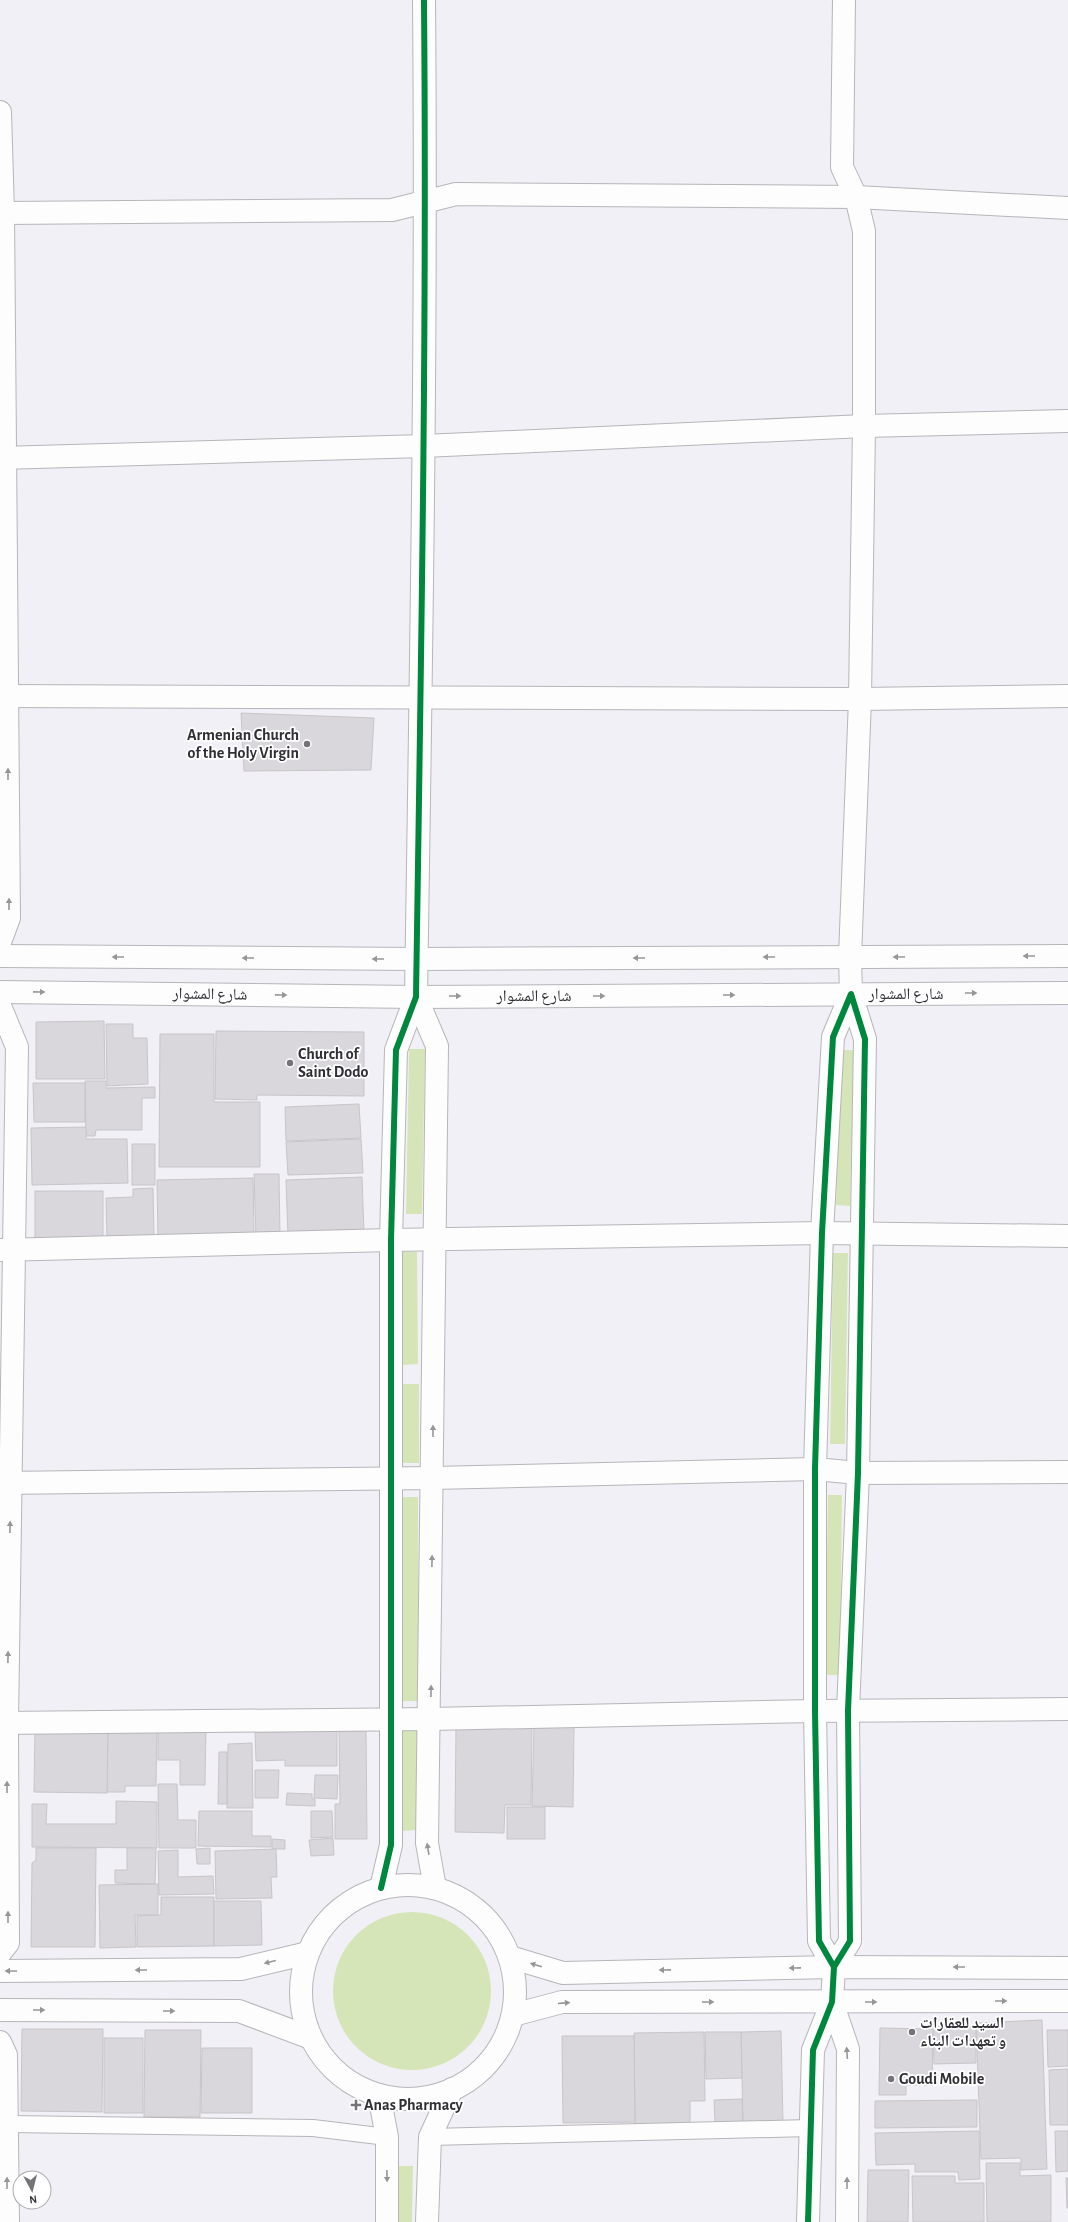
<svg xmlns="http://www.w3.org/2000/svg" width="1068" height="2222" viewBox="0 0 1068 2222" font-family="'Alegreya Sans','Noto Naskh Arabic',sans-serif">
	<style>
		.green { fill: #d5e5b8 }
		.building { fill: #d9d7dc; stroke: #c7c5c9 }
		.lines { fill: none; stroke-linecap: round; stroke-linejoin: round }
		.lane-casing { stroke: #b6b5b9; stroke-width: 18 }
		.street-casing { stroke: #b6b5b9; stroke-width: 24 }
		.lane { stroke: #fdfdfe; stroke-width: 16 }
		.street { stroke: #fdfdfe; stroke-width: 22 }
		.cycleway-casing { stroke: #fff; stroke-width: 8 }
		.cycleway { stroke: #00873e; stroke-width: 6 }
		.oneway { fill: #969699 }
		.poi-dot { fill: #747378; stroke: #fff; stroke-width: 1.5 }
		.labels { text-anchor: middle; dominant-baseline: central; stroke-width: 3.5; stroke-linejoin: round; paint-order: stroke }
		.poi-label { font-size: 16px; font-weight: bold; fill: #302f34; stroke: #fff; text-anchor: start }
		.street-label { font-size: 16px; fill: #302f34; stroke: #fff }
	</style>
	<rect width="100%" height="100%" fill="#f1f0f6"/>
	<g class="green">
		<path d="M 409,1049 L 425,1049 L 422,1214 L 406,1214 Z"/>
		<path d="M 841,1050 L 854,1050 L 850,1206 L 836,1205 Z"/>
		<path d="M 402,1252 L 417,1252 L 418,1364 L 402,1365 Z"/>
		<path d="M 833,1253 L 848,1253 L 845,1444 L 830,1444 Z"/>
		<rect x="402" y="1384" width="17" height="79"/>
		<path d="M 828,1495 L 842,1495 L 840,1675 L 825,1675 Z"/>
		<rect x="402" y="1497" width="16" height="204"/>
		<path d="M 402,1729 L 417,1729 L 416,1830 L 402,1831 Z"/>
		<circle cx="412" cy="1991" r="79"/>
		<path d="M 399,2166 L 413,2166 L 412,2222 L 399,2222 Z"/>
	</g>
	<g class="building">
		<path d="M 241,713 L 374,718 L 371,770 L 244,771 Z"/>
		<path d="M 104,1021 L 105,1079 L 36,1079 L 36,1022 Z"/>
		<path d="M 106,1024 L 133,1024 L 133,1038 L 147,1038 L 148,1084 L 107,1086 Z"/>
		<path d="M 216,1031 L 364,1032 L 364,1096 L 257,1095 L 257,1100 L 215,1099 Z"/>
		<path d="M 160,1034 L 214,1034 L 214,1102 L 260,1102 L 260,1167 L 159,1167 Z"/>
		<path d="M 85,1081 L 106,1081 L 106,1088 L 155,1087 L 155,1098 L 142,1098 L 142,1130 L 96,1130 L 95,1136 L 86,1136 Z"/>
		<path d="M 33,1083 L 85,1083 L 85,1122 L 34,1122 Z"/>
		<path d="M 359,1104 L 361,1138 L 286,1141 L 285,1107 Z"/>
		<path d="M 86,1127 L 86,1139 L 127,1139 L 128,1183 L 32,1185 L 31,1128 Z"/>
		<path d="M 361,1139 L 363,1173 L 288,1175 L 286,1142 Z"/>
		<rect x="132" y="1144" width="23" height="41"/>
		<path d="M 254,1174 L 279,1174 L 280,1238 L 256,1238 Z"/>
		<path d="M 362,1177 L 364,1233 L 288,1236 L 286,1180 Z"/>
		<path d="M 253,1178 L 254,1236 L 158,1238 L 157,1180 Z"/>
		<path d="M 153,1188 L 154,1237 L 107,1238 L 106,1198 L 133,1197 L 133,1189 Z"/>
		<rect x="35" y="1191" width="68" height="51"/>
		<path d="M 108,1723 L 157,1723 L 156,1786 L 125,1786 L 125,1792 L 107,1792 Z"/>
		<path d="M 35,1725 L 108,1725 L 107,1793 L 34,1792 Z"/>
		<path d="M 339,1725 L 366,1725 L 367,1839 L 335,1839 L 335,1804 L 340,1804 Z"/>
		<path d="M 456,1725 L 532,1727 L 531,1805 L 505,1805 L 504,1833 L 455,1832 Z"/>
		<path d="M 158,1726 L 206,1726 L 205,1785 L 180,1785 L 180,1760 L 158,1760 Z"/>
		<path d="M 534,1726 L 574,1727 L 573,1807 L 532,1806 Z"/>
		<path d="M 337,1731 L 337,1766 L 285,1766 L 285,1760 L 256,1761 L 255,1732 Z"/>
		<path d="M 252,1743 L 253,1808 L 227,1808 L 228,1744 Z"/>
		<path d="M 219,1752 L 227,1752 L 227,1804 L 218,1804 Z"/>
		<path d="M 255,1770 L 279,1770 L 278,1798 L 255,1798 Z"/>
		<path d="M 315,1775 L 338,1775 L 337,1799 L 314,1798 Z"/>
		<path d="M 158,1784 L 177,1784 L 178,1820 L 196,1820 L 196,1848 L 159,1848 Z"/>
		<path d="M 287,1793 L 312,1794 L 312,1799 L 315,1799 L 315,1806 L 286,1805 Z"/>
		<path d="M 116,1801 L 157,1802 L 157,1848 L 32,1847 L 32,1804 L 47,1804 L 46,1824 L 116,1824 Z"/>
		<rect x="507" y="1807" width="38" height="32"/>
		<path d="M 199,1811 L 252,1811 L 252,1836 L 271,1836 L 271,1847 L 198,1846 Z"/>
		<path d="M 311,1811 L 332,1811 L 333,1837 L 311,1838 Z"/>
		<path d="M 333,1838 L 334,1855 L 311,1856 L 309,1840 Z"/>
		<path d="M 272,1839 L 285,1840 L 285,1849 L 272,1849 Z"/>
		<path d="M 36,1848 L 96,1848 L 95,1947 L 31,1947 L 32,1863 L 36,1860 Z"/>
		<path d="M 127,1848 L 156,1848 L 155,1884 L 115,1883 L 115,1870 L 127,1870 Z"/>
		<path d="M 210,1848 L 210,1864 L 197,1864 L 196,1849 Z"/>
		<path d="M 276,1849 L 277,1877 L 271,1877 L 272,1898 L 216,1899 L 215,1851 Z"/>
		<path d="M 178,1850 L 178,1877 L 213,1876 L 214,1894 L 159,1895 L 158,1851 Z"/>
		<path d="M 158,1884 L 158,1915 L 135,1915 L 136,1947 L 100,1948 L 99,1885 Z"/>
		<path d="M 161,1897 L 214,1897 L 214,1946 L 137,1947 L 137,1916 L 161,1915 Z"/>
		<path d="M 214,1901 L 261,1901 L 262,1945 L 214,1946 Z"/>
		<path d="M 1042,2020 L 1047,2169 L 1021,2170 L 1021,2158 L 981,2159 L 976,2023 Z"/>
		<path d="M 933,2027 L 976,2027 L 976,2063 L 934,2064 Z"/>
		<path d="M 880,2028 L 933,2029 L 932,2085 L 906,2085 L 906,2095 L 879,2095 Z"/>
		<path d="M 22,2029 L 103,2029 L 102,2112 L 21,2111 Z"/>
		<path d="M 145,2030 L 201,2030 L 200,2117 L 144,2117 Z"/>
		<path d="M 1047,2030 L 1068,2030 L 1068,2066 L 1048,2067 Z"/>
		<path d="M 781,2031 L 783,2122 L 743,2123 L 741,2032 Z"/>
		<path d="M 704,2032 L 705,2101 L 690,2101 L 690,2125 L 635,2126 L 634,2033 Z"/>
		<path d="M 705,2032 L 741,2032 L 742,2078 L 706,2079 Z"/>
		<path d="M 562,2036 L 634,2036 L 635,2122 L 563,2123 Z"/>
		<rect x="104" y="2038" width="39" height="75"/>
		<path d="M 202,2048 L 252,2048 L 252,2113 L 201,2113 Z"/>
		<path d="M 1068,2069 L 1068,2125 L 1050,2125 L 1049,2070 Z"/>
		<path d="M 742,2099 L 743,2123 L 715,2123 L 714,2100 Z"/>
		<path d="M 977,2100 L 977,2127 L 875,2128 L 875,2101 Z"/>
		<path d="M 979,2131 L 980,2179 L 959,2180 L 958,2172 L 915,2172 L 915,2164 L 876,2165 L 875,2133 Z"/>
		<path d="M 1055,2131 L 1068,2131 L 1068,2171 L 1056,2172 Z"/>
		<path d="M 986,2163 L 1020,2163 L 1020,2176 L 1051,2175 L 1051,2222 L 987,2222 Z"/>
		<path d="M 868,2170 L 909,2170 L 908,2222 L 867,2222 Z"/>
		<path d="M 912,2176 L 955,2176 L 955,2183 L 984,2183 L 984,2222 L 913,2222 Z"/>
		<path d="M 1066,2178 L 1068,2178 L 1068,2208 L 1067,2208 Z"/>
	</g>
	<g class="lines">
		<defs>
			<g id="lane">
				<path d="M 7,2124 L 313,2128 L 387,2137"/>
				<path d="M 430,2137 L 810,2128"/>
			</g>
			<g id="street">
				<path d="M 844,0 L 842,167 L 856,197 L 864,231 L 864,426 L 860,699 L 850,957 L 851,994"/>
				<path d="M 0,112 L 3,213 L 9,918 L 0,942"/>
				<path d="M 3,213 L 392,210 L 456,194 L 856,197 L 1068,208"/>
				<path d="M 0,458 L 424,446 L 864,426 L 1068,421"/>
				<path d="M 0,696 L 860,699 L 1068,696"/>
				<path d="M 0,956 L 417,959 L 1068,956"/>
				<path d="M 0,992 L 416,997 L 1068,993"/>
				<path d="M 416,997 L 437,1046 L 427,1843 L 435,1888"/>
				<path d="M 0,1006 L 17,1047 L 7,1723 L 8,1943 L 0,1953"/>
				<path d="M 0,1250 L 391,1240 L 822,1233 L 1068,1236"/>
				<path d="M 0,1483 L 433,1478 L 815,1469 L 858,1473 L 1068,1472"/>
				<path d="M 0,1723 L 430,1719 L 815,1711 L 1068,1709"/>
				<circle cx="408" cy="1992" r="107"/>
				<path d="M 381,1888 L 391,1845 L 391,1240 L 396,1050 L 416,997 C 421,664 427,332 424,0"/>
				<path d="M 510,1957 L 563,1973 L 834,1967 L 1068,1968"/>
				<path d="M 0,1971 L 241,1969 L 308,1953"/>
				<path d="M 832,2002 L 848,2049 L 847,2222"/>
				<path d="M 0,2010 L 239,2011 L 311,2038"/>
				<path d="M 513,2015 L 562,2002 L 1068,2001"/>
				<path d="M 0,2042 L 6,2055 L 8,2222"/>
				<path d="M 379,2095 L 387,2137 L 387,2222"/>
				<path d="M 427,2222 L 430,2137 L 452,2089"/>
				<path d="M 808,2222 L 813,2050 L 832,2002 L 834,1967 L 850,1941 L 848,1711 L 858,1473 L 865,1039 L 851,994 L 833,1037 L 822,1233 L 815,1469 L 815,1711 L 819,1941 L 834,1967"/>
			</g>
		</defs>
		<use href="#lane" class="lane-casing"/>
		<use href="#street" class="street-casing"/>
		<use href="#lane" class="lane"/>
		<use href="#street" class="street"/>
		<defs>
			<g id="cycleway">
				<path d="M 381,1888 L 391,1845 L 391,1240 L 396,1050 L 416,997 C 421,664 427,332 424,0"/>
				<path d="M 808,2222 L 813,2050 L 832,2002 L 834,1967 L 850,1941 L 848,1711 L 858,1473 L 865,1039 L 851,994 L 833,1037 L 822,1233 L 815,1469 L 815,1711 L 819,1941 L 834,1967"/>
			</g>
		</defs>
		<use href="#cycleway" class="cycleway-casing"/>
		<use href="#cycleway" class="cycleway"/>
	</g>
	<defs><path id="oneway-solid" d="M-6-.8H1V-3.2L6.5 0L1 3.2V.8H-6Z"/></defs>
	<g class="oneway">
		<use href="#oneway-solid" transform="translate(8 774) rotate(-90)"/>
		<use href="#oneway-solid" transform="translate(9 904) rotate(-90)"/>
		<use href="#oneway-solid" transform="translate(1029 956) rotate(180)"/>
		<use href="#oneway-solid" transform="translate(118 957) rotate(-180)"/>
		<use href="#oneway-solid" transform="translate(769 957) rotate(180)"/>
		<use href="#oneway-solid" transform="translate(899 957) rotate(180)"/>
		<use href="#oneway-solid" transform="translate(248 958) rotate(-180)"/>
		<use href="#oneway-solid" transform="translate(639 958) rotate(180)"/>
		<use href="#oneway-solid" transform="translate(378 959) rotate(-180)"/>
		<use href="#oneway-solid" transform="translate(39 992) rotate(1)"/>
		<use href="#oneway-solid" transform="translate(971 993)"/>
		<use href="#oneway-solid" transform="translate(281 995) rotate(1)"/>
		<use href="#oneway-solid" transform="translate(729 995)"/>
		<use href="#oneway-solid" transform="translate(455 996)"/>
		<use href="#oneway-solid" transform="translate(599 996)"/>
		<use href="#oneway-solid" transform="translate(433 1431) rotate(-90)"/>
		<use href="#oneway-solid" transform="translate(10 1527) rotate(-89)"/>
		<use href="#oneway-solid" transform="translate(432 1561) rotate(-89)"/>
		<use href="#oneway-solid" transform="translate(8 1657) rotate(-89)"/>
		<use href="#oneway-solid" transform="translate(431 1691) rotate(-89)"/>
		<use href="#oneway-solid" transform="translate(7 1787) rotate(-90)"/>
		<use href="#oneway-solid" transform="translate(428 1849) rotate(-99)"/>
		<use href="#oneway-solid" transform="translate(8 1917) rotate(-90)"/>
		<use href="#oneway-solid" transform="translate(270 1962) rotate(166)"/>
		<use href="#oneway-solid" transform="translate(536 1965) rotate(-163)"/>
		<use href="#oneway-solid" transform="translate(959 1967) rotate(-180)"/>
		<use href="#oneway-solid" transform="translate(795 1968) rotate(179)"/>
		<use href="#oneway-solid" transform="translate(141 1970) rotate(180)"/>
		<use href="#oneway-solid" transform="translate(665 1970) rotate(179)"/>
		<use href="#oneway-solid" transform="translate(11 1971) rotate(180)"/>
		<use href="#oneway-solid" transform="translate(1001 2001)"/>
		<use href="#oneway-solid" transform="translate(708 2002)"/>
		<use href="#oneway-solid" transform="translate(871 2002)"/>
		<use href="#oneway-solid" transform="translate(564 2003) rotate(-5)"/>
		<use href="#oneway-solid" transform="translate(39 2010)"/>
		<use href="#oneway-solid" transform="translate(169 2011)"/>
		<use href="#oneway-solid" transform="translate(847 2053) rotate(-94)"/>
		<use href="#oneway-solid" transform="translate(387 2176) rotate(89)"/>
		<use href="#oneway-solid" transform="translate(7 2183) rotate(-90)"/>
		<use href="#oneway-solid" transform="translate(847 2183) rotate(-90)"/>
	</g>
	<g class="poi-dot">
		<circle cx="307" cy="744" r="4"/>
		<circle cx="290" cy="1063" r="4"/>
		<circle cx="912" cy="2032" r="4"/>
		<circle cx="891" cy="2079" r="4"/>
		<path d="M354 2099h4v4h4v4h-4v4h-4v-4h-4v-4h4z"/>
	</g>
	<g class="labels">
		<g class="poi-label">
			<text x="299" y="735" text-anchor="end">Armenian Church<tspan x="299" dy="18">of the Holy Virgin</tspan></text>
			<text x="298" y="1054">Church of<tspan x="298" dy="18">Saint Dodo</tspan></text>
			<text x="920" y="2023">السيد للعقارات<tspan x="920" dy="18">و تعهدات البناء</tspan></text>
			<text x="899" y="2079">Goudi Mobile</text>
			<text x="364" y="2105">Anas Pharmacy</text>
		</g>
		<g class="street-label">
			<text transform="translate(210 994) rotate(1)">شارع المشوار</text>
			<text x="906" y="994">شارع المشوار</text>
			<text x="534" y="996">شارع المشوار</text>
		</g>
	</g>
	<g transform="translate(32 2190) rotate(173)"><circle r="19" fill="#ffffff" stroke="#acacae"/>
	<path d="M0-3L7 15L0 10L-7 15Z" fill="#747378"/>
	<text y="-6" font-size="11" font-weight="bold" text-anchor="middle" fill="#302f34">N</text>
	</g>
</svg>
